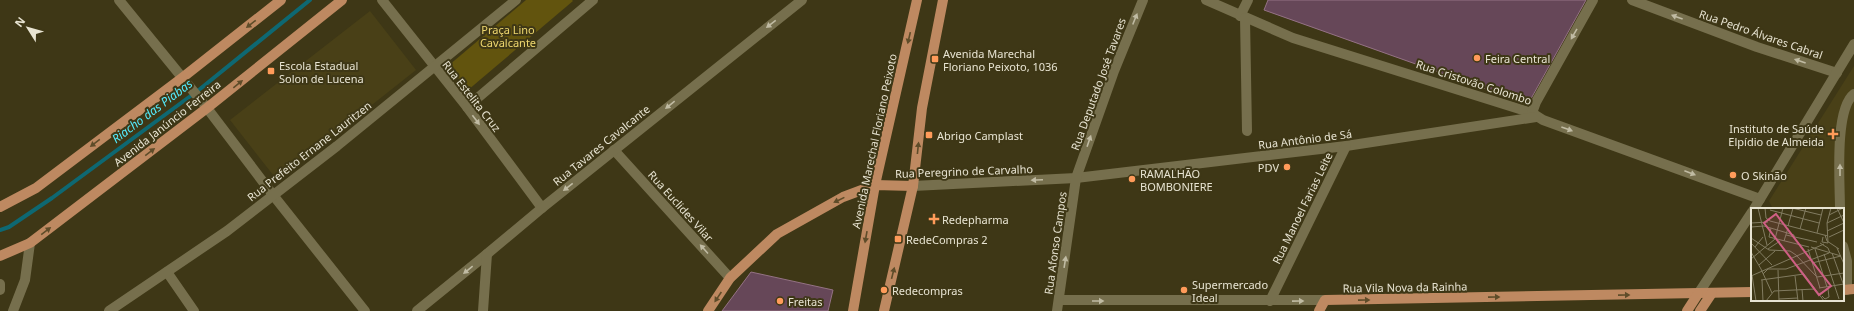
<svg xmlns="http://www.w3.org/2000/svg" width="1854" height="311" viewBox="0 0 1854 311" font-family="'Noto Sans',sans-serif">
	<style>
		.built { fill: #494017 }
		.green { fill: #62540e }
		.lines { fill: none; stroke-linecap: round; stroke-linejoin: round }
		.stream { stroke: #0e6872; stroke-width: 4 }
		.building { fill: #664758; stroke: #947284 }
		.minor { stroke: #766f4d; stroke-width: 10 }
		.major { stroke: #be8961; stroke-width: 10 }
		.oneway { fill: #c0bba3 }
		.oneway2 { fill: #5e4c29 }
		.poi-dot { fill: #ff9b5a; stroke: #3e3716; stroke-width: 1.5 }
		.labels { text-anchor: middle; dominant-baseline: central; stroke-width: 4; stroke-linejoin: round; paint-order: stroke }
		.park-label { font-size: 11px; fill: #eed76f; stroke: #3e3716 }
		.street-label { font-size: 11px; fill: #e8e4d2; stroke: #3e3716 }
		.poi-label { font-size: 11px; fill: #e8e4d2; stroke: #3e3716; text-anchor: start }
		.water-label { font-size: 12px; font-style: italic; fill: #54ebfd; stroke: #3e3716 }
		.inset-road { fill: none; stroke: #827c61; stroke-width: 1 }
		.view { fill: #cf5f85; fill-opacity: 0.15; stroke: #cf5f85; stroke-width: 2 }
		.inset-edge { fill: none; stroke: #e8e4d2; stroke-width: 2 }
	</style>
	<rect width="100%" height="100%" fill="#3e3716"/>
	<g class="built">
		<path d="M 370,11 L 416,70 L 277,180 L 230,120 Z"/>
		<path d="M 1854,66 L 1854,280 L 1843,280 L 1843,209 L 1773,209 L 1769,201 Z"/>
	</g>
	<path class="green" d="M 526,0 L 572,0 L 573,1 L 468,90 L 448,66 Z"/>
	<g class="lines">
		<path class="stream" d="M 0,230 L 9,227 L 52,198 L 200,89 L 310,0"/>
	</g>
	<g class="building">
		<path d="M 1268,0 L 1586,0 L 1528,104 L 1264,10 Z"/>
		<path d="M 751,272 L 833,290 L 828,311 L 722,311 Z"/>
	</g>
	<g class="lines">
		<g class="minor">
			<path d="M 119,0 L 207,108 L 273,195 L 365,311"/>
			<path d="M 382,0 L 467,107 L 542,208"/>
			<path d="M 1206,0 L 1293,38 L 1532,113 L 1543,120 L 1760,199"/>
			<path d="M 1632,0 L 1757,47 L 1837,73"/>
			<path d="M 1240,16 L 1248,0"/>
			<path d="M 1245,18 L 1247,131"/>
			<path d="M 467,107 L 593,0"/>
			<path d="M 1532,113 L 1536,102 L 1593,0"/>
			<path d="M 614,150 L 730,278"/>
			<path d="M 913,186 L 1076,178 L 1346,146 L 1536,117"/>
			<path d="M 1754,209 L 1854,44"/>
			<path d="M 1840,209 C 1840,184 1834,109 1854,94"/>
			<path d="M 1843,246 L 1847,261 L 1847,290"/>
			<path d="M 167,272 L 194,311"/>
			<path d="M 0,284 L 0,290"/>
			<path d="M 1698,294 L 1752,212"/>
			<path d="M 1059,300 L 1325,300"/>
			<path d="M 1270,301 L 1346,146"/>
			<path d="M 13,311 L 25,280 L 30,243"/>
			<path d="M 109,311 L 227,231 L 337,146 L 516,0"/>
			<path d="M 417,311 L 487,254 L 542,208 L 802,0"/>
			<path d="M 483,311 L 487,254"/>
			<path d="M 1057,311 L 1076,178 L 1114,71 L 1143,0"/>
		</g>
		<g class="major">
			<path d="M 0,207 L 36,188 L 182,78 L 281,0"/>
			<path d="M 0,256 L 30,243 L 207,108 L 342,0"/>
			<path d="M 1843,290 L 1854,289"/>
			<path d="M 708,311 L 730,278 L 777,234 L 843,197 L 875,185 L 913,186"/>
			<path d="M 853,311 L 875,185 L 917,0"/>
			<path d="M 884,311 L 913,186 L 922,108 L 943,0"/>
			<path d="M 1319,311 L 1325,300 L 1752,292"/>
			<path d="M 1687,311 L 1698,294"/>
			<path d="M 1700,311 L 1712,293"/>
		</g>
	</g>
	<defs><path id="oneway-solid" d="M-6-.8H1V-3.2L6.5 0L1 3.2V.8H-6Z"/></defs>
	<g class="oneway">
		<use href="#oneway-solid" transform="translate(1677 17) rotate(-160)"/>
		<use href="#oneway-solid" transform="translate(1135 19) rotate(-68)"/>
		<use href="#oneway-solid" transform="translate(771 24) rotate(142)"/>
		<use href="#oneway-solid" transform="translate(1574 34) rotate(120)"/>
		<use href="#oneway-solid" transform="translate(1800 61) rotate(-161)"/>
		<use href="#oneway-solid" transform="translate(670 105) rotate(141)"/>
		<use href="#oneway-solid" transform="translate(476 120) rotate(53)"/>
		<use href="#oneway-solid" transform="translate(1567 129) rotate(20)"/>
		<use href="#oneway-solid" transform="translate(1089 141) rotate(-71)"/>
		<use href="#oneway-solid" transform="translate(1840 170) rotate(-90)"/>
		<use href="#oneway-solid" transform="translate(1690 173) rotate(21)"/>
		<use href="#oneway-solid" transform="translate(1037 180) rotate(177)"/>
		<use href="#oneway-solid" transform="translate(568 187) rotate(142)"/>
		<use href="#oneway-solid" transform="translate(704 249) rotate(-132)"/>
		<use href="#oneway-solid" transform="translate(1065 262) rotate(-81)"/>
		<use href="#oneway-solid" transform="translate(468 270) rotate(141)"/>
		<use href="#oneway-solid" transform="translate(1098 301)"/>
		<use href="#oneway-solid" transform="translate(1298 301) rotate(-1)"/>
	</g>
	<g class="oneway2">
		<use href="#oneway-solid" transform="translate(251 24) rotate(142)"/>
		<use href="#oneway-solid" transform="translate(909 38) rotate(103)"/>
		<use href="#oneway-solid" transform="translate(238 84) rotate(-39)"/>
		<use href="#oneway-solid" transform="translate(95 143) rotate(143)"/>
		<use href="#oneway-solid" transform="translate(918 148) rotate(-84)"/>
		<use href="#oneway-solid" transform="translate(150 152) rotate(-37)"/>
		<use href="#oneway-solid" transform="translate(839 200) rotate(154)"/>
		<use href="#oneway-solid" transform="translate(46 231) rotate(-37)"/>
		<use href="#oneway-solid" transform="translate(866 237) rotate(100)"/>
		<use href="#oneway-solid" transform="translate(893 273) rotate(-76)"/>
		<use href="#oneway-solid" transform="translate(1624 295) rotate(-1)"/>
		<use href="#oneway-solid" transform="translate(718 297) rotate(124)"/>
		<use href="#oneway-solid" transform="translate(1494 297) rotate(-1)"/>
		<use href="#oneway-solid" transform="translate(1364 300) rotate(-1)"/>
	</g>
	<g class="poi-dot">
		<circle cx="1477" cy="58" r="4"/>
		<rect x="931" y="55" width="8" height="8" rx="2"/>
		<rect x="267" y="67" width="8" height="8" rx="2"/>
		<path d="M1831 128h4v4h4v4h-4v4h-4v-4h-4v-4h4z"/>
		<rect x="925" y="131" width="8" height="8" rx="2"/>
		<circle cx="1287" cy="167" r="4"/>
		<circle cx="1733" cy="175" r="4"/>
		<circle cx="1132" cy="179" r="4"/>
		<path d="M932 213h4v4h4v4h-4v4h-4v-4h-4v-4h4z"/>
		<rect x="894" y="235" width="8" height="8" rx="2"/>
		<circle cx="884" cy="290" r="4"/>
		<circle cx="1184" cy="290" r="4"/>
		<circle cx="780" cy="301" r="4"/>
	</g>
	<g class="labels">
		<g class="park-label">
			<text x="508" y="29">Praça Lino<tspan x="508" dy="13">Cavalcante</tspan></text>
		</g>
		<g class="street-label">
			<text transform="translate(1761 34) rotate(19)">Rua Pedro Álvares Cabral</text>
			<text transform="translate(1474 82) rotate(18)">Rua Cristovão Colombo</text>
			<text transform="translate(1098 84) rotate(-70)">Rua Deputado José Tavares</text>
			<text transform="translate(472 96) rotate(52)">Rua Estelita Cruz</text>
			<text transform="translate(167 123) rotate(-38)">Avenida Janúncio Ferreira</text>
			<text transform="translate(1305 139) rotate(-7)">Rua Antônio de Sá</text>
			<text transform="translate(874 141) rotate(-78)">Avenida Marechal Floriano Peixoto</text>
			<text transform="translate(601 145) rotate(-39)">Rua Tavares Cavalcante</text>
			<text transform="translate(309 151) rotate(-38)">Rua Prefeito Ernane Lauritzen</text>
			<text transform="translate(964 171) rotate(-2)">Rua Peregrino de Carvalho</text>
			<text transform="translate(681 206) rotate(48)">Rua Euclides Vilar</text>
			<text transform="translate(1302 208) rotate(-64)">Rua Manoel Farias Leite</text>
			<text transform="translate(1055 243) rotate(-82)">Rua Afonso Campos</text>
			<text transform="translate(1405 287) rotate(-1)">Rua Vila Nova da Rainha</text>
		</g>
		<g class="poi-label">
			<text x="943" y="53">Avenida Marechal<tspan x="943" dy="13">Floriano Peixoto, 1036</tspan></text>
			<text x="1485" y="58">Feira Central</text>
			<text x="279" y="65">Escola Estadual<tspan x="279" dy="13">Solon de Lucena</tspan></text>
			<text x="1824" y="128" text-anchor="end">Instituto de Saúde<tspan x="1824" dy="13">Elpídio de Almeida</tspan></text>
			<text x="937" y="135">Abrigo Camplast</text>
			<text x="1279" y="167" text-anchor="end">PDV</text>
			<text x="1140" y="173">RAMALHÃO<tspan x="1140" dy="13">BOMBONIERE</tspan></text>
			<text x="1741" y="175">O Skinão</text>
			<text x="942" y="219">Redepharma</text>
			<text x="906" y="239">RedeCompras 2</text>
			<text x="1192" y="284">Supermercado<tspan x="1192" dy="13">Ideal</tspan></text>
			<text x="892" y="290">Redecompras</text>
			<text x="788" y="301">Freitas</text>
		</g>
		<g class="water-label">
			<text transform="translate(152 111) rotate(-37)">Riacho das Piabas</text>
		</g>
	</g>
	<g transform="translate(1751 208)">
		<rect width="93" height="93" fill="#3e3716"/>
		<path class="inset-road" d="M 7,0 L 16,37M 14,0 L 15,10 L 19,13 L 77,28M 41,0 L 70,7M 86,0 L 93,15M 19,2 L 68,15M 78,7 L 92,0M 0,15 L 17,14M 76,15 L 93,7M 37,18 L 42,0M 0,19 L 13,18 L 43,27 L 43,29M 20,20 L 18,29 L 58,39M 49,21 L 55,0M 76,23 L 93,15M 66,25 L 72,0M 35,27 L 66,34M 74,27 L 76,33 L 88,41M 72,29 L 71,34 L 77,35 L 76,15 L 80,0M 78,29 L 93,22M 0,30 L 18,42 L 39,43 L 45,47M 24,31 L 32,0M 33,33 L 37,20M 0,35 L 21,57M 69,35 L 77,40 L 79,45M 4,39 L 12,29M 60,39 L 90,48M 86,40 L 93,56M 17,41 L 29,33M 57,41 L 69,80M 64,41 L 76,79M 0,44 L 10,61M 81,45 L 93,78M 73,46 L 88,91M 45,47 L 65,68M 0,51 L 24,31M 61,55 L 90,48M 45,56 L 53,66M 8,57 L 24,43M 10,61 L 21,85M 27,62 L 28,93M 12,66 L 17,61 L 35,61 L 78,45M 1,67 L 5,93M 0,68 L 73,36M 44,68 L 47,93M 66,69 L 93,65M 10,72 L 53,66 L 73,93M 11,72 L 12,93M 68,80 L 93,76M 51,81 L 52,93M 68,86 L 77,81 L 78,89 L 74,91 L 71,88M 28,91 L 47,90M 15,93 L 23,83 L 64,81"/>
		<path class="view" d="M 25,6 L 80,78 L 68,87 L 13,15 Z"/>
		<rect width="93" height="93" class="inset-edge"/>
	</g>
	<g transform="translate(28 28) rotate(307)" stroke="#3e3716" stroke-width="3" paint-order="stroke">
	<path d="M0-3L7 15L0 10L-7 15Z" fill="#e8e4d2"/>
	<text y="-6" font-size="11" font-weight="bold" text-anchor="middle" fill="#e8e4d2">N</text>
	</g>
</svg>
